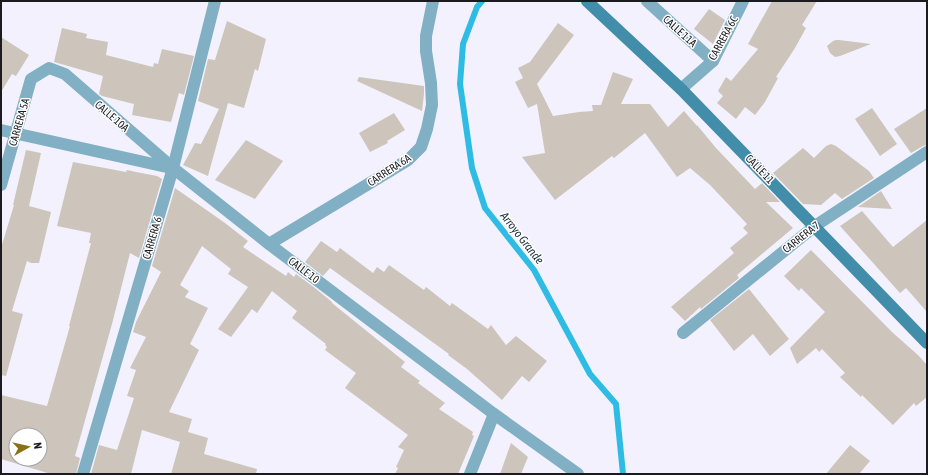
<svg xmlns="http://www.w3.org/2000/svg" width="928" height="475" viewBox="0 0 928 475" font-family="'Asap Condensed',sans-serif">
	<style>
		.lines { fill: none; stroke-linecap: round; stroke-linejoin: round }
		.stream { stroke: #2fbce4; stroke-width: 6 }
		.building { fill: #cdc5bc; fill-rule: evenodd }
		.street { stroke: #81afc3; stroke-width: 12 }
		.secondary { stroke: #428daa; stroke-width: 12 }
		.labels { text-anchor: middle; dominant-baseline: central; stroke-width: 3; stroke-linejoin: round; paint-order: stroke }
		.street-label { font-size: 11px; fill: #1b1b1f; stroke: #fff }
		.water-label { font-size: 12px; font-style: italic; fill: #21373f; stroke: #fff }
	</style>
	<rect width="100%" height="100%" fill="#f2f1fd"/>
	<g class="lines">
		<path class="stream" d="M 482,1 L 477,7 L 463,44 L 460,84 L 472,168 L 485,208 L 534,270 L 590,374 L 616,404 L 623,474"/>
	</g>
	<g class="building">
		<path d="M 772,1 L 817,1 L 802,25 L 806,28 L 795,48 L 776,77 L 778,78 L 765,102 L 755,115 L 745,107 L 736,119 L 717,103 L 723,96 L 718,91 L 726,77 L 731,81 L 758,49 L 748,44 Z"/>
		<path d="M 709,9 L 725,20 L 713,44 L 694,29 Z"/>
		<path d="M 227,21 L 266,39 L 258,71 L 255,69 L 244,108 L 228,103 L 208,176 L 183,165 L 195,143 L 201,144 L 219,109 L 198,101 L 208,59 L 215,60 Z"/>
		<path d="M 558,23 L 574,35 L 537,84 L 553,116 L 579,112 L 593,111 L 592,105 L 601,105 L 613,72 L 633,79 L 621,104 L 650,104 L 668,127 L 684,111 L 697,126 L 697,125 L 716,148 L 755,189 L 762,183 L 780,202 L 766,202 L 793,228 L 737,275 L 739,278 L 701,309 L 700,307 L 685,321 L 671,307 L 734,253 L 730,248 L 748,233 L 743,228 L 747,224 L 710,185 L 690,168 L 677,177 L 645,133 L 614,158 L 612,156 L 555,200 L 522,157 L 545,153 L 537,104 L 528,108 L 515,82 L 523,78 L 518,68 L 530,62 Z"/>
		<path d="M 62,28 L 87,34 L 86,38 L 108,42 L 106,55 L 153,67 L 154,63 L 158,64 L 162,49 L 194,56 L 184,95 L 179,93 L 171,122 L 132,115 L 134,104 L 102,96 L 99,94 L 103,76 L 54,62 Z"/>
		<path d="M 1,37 L 29,55 L 16,76 L 12,74 L 1,92 Z"/>
		<path d="M 836,40 L 839,40 L 871,44 L 840,56 L 835,57 L 830,53 L 827,46 L 833,41 Z"/>
		<path d="M 359,77 L 424,86 L 424,94 L 422,111 L 357,81 Z"/>
		<path d="M 872,108 L 897,144 L 880,156 L 855,119 Z"/>
		<path d="M 927,108 L 927,145 L 923,146 L 911,153 L 894,129 Z"/>
		<path d="M 394,113 L 405,130 L 387,141 L 388,143 L 370,152 L 359,133 Z"/>
		<path d="M 246,140 L 283,161 L 255,199 L 215,180 Z"/>
		<path d="M 831,144 L 836,146 L 869,171 L 874,178 L 842,199 L 835,193 L 821,205 L 803,204 L 773,173 L 803,148 L 814,158 L 826,146 Z"/>
		<path d="M 26,150 L 41,153 L 29,206 L 51,212 L 39,263 L 31,263 L 27,261 L 12,311 L 23,314 L 6,376 L 1,375 L 1,248 L 14,205 L 13,205 Z"/>
		<path d="M 73,162 L 126,172 L 127,170 L 136,172 L 157,176 L 162,179 L 139,258 L 130,253 L 112,324 L 75,456 L 80,458 L 76,474 L 51,474 L 1,459 L 1,395 L 47,406 L 70,326 L 69,326 L 91,243 L 89,243 L 91,233 L 57,226 ZM 16,435 L 40,435 L 40,459 L 16,459 Z"/>
		<path d="M 175,188 L 225,223 L 248,241 L 243,247 L 286,276 L 288,272 L 294,277 L 296,274 L 315,288 L 332,302 L 332,303 L 405,362 L 401,367 L 420,381 L 418,383 L 445,403 L 439,409 L 473,432 L 472,435 L 474,436 L 458,474 L 395,474 L 398,468 L 396,467 L 404,450 L 398,447 L 408,435 L 345,388 L 356,373 L 325,350 L 327,347 L 325,345 L 326,344 L 292,318 L 297,311 L 272,291 L 257,313 L 252,309 L 231,337 L 218,329 L 248,287 L 228,274 L 231,269 L 202,246 L 180,285 L 189,291 L 185,297 L 208,308 L 190,344 L 199,350 L 169,412 L 192,419 L 188,432 L 208,438 L 204,454 L 257,469 L 256,474 L 171,474 L 180,442 L 142,430 L 131,474 L 91,474 L 99,445 L 117,450 L 134,398 L 127,396 L 136,370 L 130,368 L 146,337 L 133,332 L 136,322 L 161,272 L 152,266 Z"/>
		<path d="M 881,191 L 892,209 L 858,207 Z"/>
		<path d="M 862,211 L 893,247 L 927,220 L 927,312 L 906,288 L 900,293 L 840,226 Z"/>
		<path d="M 321,241 L 337,252 L 340,248 L 373,273 L 377,267 L 384,272 L 389,265 L 424,290 L 426,287 L 450,306 L 452,303 L 488,329 L 491,325 L 506,345 L 516,336 L 547,361 L 529,382 L 522,376 L 502,400 L 467,369 L 448,355 L 449,354 L 330,268 L 323,276 L 305,262 Z"/>
		<path d="M 811,250 L 892,332 L 919,356 L 927,365 L 927,397 L 916,406 L 914,403 L 893,425 L 862,395 L 861,397 L 840,377 L 845,373 L 822,349 L 819,352 L 816,348 L 797,364 L 790,348 L 825,312 L 801,288 L 799,291 L 784,276 Z"/>
		<path d="M 749,289 L 789,339 L 770,356 L 753,334 L 734,351 L 710,320 Z"/>
		<path d="M 511,443 L 528,457 L 521,474 L 500,474 Z"/>
		<path d="M 850,445 L 870,461 L 859,474 L 826,474 Z"/>
	</g>
	<g class="lines">
		<g class="street">
			<path d="M 647,1 L 713,61"/>
			<path d="M 681,89 L 713,61 L 743,1"/>
			<path d="M 1,130 L 171,168"/>
			<path d="M 1,185 L 31,79 L 49,68 L 65,74 L 173,168 L 269,244 L 494,414 L 578,474"/>
			<path d="M 269,244 L 408,160 L 421,147 L 427,129 L 432,105 L 431,83 L 426,51 L 426,36 L 433,1"/>
			<path d="M 683,333 L 815,226 L 927,152"/>
			<path d="M 83,474 L 173,168 L 215,1"/>
			<path d="M 470,474 L 494,414"/>
		</g>
		<path class="secondary" d="M 587,1 L 681,89 L 927,343"/>
	</g>
	<g class="labels">
		<g class="street-label">
			<text transform="translate(680 31) rotate(42)">CALLE 11A</text>
			<text transform="translate(723 38) rotate(-61)">CARRERA 6C</text>
			<text transform="translate(112 116) rotate(41)">CALLE 10A</text>
			<text transform="translate(19 122) rotate(-74)">CARRERA 5A</text>
			<text transform="translate(760 169) rotate(46)">CALLE 11</text>
			<text transform="translate(389 170) rotate(-33)">CARRERA 6A</text>
			<text transform="translate(801 237) rotate(-38)">CARRERA 7</text>
			<text transform="translate(152 238) rotate(-74)">CARRERA 6</text>
			<text transform="translate(304 270) rotate(37)">CALLE 10</text>
		</g>
		<g class="water-label">
			<text transform="translate(522 238) rotate(52)">Arroyo Grande</text>
		</g>
	</g>
	<rect width="928" height="475" fill="none" stroke="#1b1b1f" stroke-width="4"/>
	<g transform="translate(28 447) rotate(82)"><circle r="19" fill="#ffffff" stroke="#a4a4a5"/>
	<path d="M0-3L7 15L0 10L-7 15Z" fill="#897214"/>
	<text y="-6" font-size="11" font-weight="bold" text-anchor="middle" fill="#1b1b1f">N</text>
	</g>
</svg>
